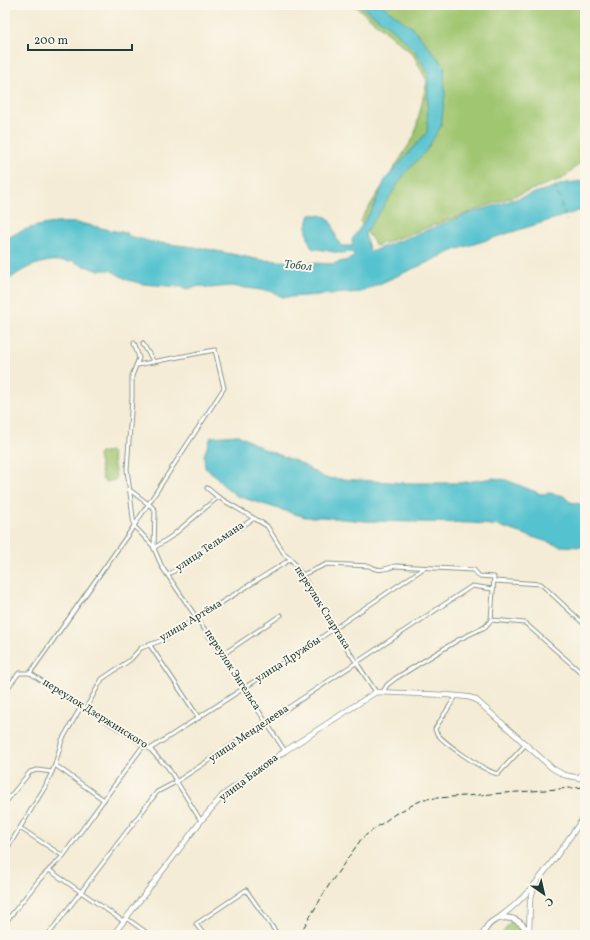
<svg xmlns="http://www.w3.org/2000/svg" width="590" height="940" viewBox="0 0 590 940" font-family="Vollkorn,serif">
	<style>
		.green { fill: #a0c671; stroke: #608252 }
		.water { fill: #55c2cf; stroke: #3a8082 }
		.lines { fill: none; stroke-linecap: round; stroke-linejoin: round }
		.ferry { stroke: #2c5e5b; stroke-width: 1; stroke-dasharray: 5 4; stroke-linecap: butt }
		.minor-casing { stroke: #8a9485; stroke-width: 5 }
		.secondary-casing { stroke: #8a9485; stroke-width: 6 }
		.primary-casing { stroke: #8a9485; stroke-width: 7 }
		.minor { stroke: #fff; stroke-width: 3 }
		.secondary { stroke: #fff; stroke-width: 4.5 }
		.primary { stroke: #fff; stroke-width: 5 }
		.rail { stroke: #1f3d34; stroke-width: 1; stroke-dasharray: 6 3; stroke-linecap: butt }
		.labels { text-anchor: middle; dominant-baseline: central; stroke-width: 4; stroke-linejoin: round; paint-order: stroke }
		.street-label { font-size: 11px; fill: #1f3d34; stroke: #fbf7ec }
		.water-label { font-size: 12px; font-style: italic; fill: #2c5e5b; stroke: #fbf7ec }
	</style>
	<rect width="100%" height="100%" fill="#fbf7ec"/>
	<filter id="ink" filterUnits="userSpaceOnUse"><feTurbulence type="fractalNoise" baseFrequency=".025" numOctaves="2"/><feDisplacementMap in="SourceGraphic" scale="8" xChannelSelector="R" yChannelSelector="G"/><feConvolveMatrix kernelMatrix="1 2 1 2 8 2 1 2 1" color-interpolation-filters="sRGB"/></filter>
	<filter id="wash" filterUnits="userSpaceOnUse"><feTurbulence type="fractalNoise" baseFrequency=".012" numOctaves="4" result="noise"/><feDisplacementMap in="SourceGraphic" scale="16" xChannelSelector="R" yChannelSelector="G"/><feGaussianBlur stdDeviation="0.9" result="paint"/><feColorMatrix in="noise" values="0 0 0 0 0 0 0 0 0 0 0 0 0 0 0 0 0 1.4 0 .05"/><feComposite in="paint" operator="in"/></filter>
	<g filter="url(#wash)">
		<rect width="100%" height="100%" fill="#f4ecd6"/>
		<g class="green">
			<path d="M 354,5 L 585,5 L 585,158 L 564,178 L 376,246 L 360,221 L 414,137 L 427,81 L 413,54 Z"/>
			<path d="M 110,451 L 112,453 L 116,477 L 115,480 L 105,482 L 103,480 L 98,455 L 100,453 Z"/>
			<path d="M 512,920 C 518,922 524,928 526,935 L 501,935 Z"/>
		</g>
		<g class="water">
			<path d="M 359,5 L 382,5 L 414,29 L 444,66 L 445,95 L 441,126 L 426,151 L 406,172 L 365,234 L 370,252 L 468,214 L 566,183 L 585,181 L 585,209 L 455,250 L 361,292 L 291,297 L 283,297 L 269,291 L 230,286 L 210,288 L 200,286 L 186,289 L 181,287 L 143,284 L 128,280 L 110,270 L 96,270 L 74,262 L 72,260 L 70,262 C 47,257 21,267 5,284 L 5,240 C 26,225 59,220 84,224 C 98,227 112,231 127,233 L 129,236 L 152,242 L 202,248 L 261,260 L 332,264 L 348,260 L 354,256 L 353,252 L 340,253 L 312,248 C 306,236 305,228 310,215 C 341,213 328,232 342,246 L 353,246 L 352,240 L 373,208 L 385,180 L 427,132 L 428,73 L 416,52 L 395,31 Z"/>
			<path d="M 238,435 L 264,449 L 298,462 L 325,478 L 405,483 L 459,483 L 494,478 L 506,480 L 541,494 L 550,493 L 564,496 L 570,502 L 585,505 L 585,547 L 560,546 L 499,526 L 473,523 L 365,521 L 322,517 L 305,517 L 237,496 L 222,484 L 215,475 L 205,468 L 204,455 L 211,437 Z"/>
		</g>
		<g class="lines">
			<path class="ferry" d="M 555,186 L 567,221"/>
		</g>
	</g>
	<g filter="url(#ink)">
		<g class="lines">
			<defs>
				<g id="minor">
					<path d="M 134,343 L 139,358 L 132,376 L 132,398 L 127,469 L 134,526"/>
					<path d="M 143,344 L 154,362"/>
					<path d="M 207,488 L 218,497 L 267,526 L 285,555 L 291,559 L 302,575 L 334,629 L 376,692"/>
					<path d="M 131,491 L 151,506 L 155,510 L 154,548"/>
					<path d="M 134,526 L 153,546 L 162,567 L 222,655 L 285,751"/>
					<path d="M 154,548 L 172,536 L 218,497"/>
					<path d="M 168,575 L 253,519"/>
					<path d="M 302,575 L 327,564 L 370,566 C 377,572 386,569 395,566 L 474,570 L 479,576 L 494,577 L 491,620"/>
					<path d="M 494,581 L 541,584 L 585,625"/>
					<path d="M 491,620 L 525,623 L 585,676"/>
					<path d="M 149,644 L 199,718"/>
					<path d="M 222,655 L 281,615"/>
					<path d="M 30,673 L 134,526 L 224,388 L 215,350 L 137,365"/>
					<path d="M 30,673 L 81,707 L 86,708 L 150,749 L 158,758"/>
					<path d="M 5,691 L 19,673 L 30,673"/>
					<path d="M 383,692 L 387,685 L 396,678 L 458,640 L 485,627 L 491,620"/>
					<path d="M 456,696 L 435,729 C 435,739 487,772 498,774 L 526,744"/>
					<path d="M 86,708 L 102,679 L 130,660 L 141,648 L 160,641 L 173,633 L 291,559"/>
					<path d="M 150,749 L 304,649 L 424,568"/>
					<path d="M 160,760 L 167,766 L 201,821"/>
					<path d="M 55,765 L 104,800"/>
					<path d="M 5,803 L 30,772 L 37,770 L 52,772"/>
					<path d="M 20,828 L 63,856"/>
					<path d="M 5,852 L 45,787 L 55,765 L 62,740 L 81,707"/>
					<path d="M 49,870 L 123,921"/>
					<path d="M 126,918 L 150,935"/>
					<path d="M 5,923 L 39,880 L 63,856 L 143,746"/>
					<path d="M 48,935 L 157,792 L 176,782 L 472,586 L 493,589"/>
					<path d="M 204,935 L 196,924 L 246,890 L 278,935"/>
				</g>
				<g id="secondary">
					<path d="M 578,778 L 585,771"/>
					<path d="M 497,919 C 534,894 559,851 585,816"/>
					<path d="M 529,934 L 530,901 L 535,884"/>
					<path d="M 113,935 L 201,821 L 223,795 L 285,751 L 376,692 L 447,695 L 468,697 L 475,699 L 552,768 L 564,775 L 585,779"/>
				</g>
				<path id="primary" d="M 483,935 C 490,911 521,913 529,935"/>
			</defs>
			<use href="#minor" class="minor-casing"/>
			<use href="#secondary" class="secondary-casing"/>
			<use href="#primary" class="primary-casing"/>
			<use href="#minor" class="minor"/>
			<use href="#secondary" class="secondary"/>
			<use href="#primary" class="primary"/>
			<path class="rail" d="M 299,935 L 329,885 L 362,838 L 395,814 L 424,799 L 585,787"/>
		</g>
	</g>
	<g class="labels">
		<g class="street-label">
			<text transform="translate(210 547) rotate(-34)">улица Тельмана</text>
			<text transform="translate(322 608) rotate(58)">переулок Спартака</text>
			<text transform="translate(191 621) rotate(-31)">улица Артёма</text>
			<text transform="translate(288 660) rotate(-33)">улица Дружбы</text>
			<text transform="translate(232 670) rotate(57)">переулок Энгельса</text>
			<text transform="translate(95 714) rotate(32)">переулок Дзержинского</text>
			<text transform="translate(249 734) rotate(-34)">улица Менделеева</text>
			<text transform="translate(249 778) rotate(-37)">улица Бажова</text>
		</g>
		<g class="water-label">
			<text transform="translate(298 266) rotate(5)">Тобол</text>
		</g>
	</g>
	<rect width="590" height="940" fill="none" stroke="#fbf7ec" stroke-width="20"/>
	<g transform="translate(544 894) rotate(146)" stroke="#fbf7ec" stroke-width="3" paint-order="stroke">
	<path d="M0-3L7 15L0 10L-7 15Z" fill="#1f3d34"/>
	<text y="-6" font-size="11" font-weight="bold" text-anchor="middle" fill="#1f3d34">С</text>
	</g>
	<path d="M28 44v6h104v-6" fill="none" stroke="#1f3d34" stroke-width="2"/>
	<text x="34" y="44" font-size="12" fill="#1f3d34" stroke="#fbf7ec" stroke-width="3" paint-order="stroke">200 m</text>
</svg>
